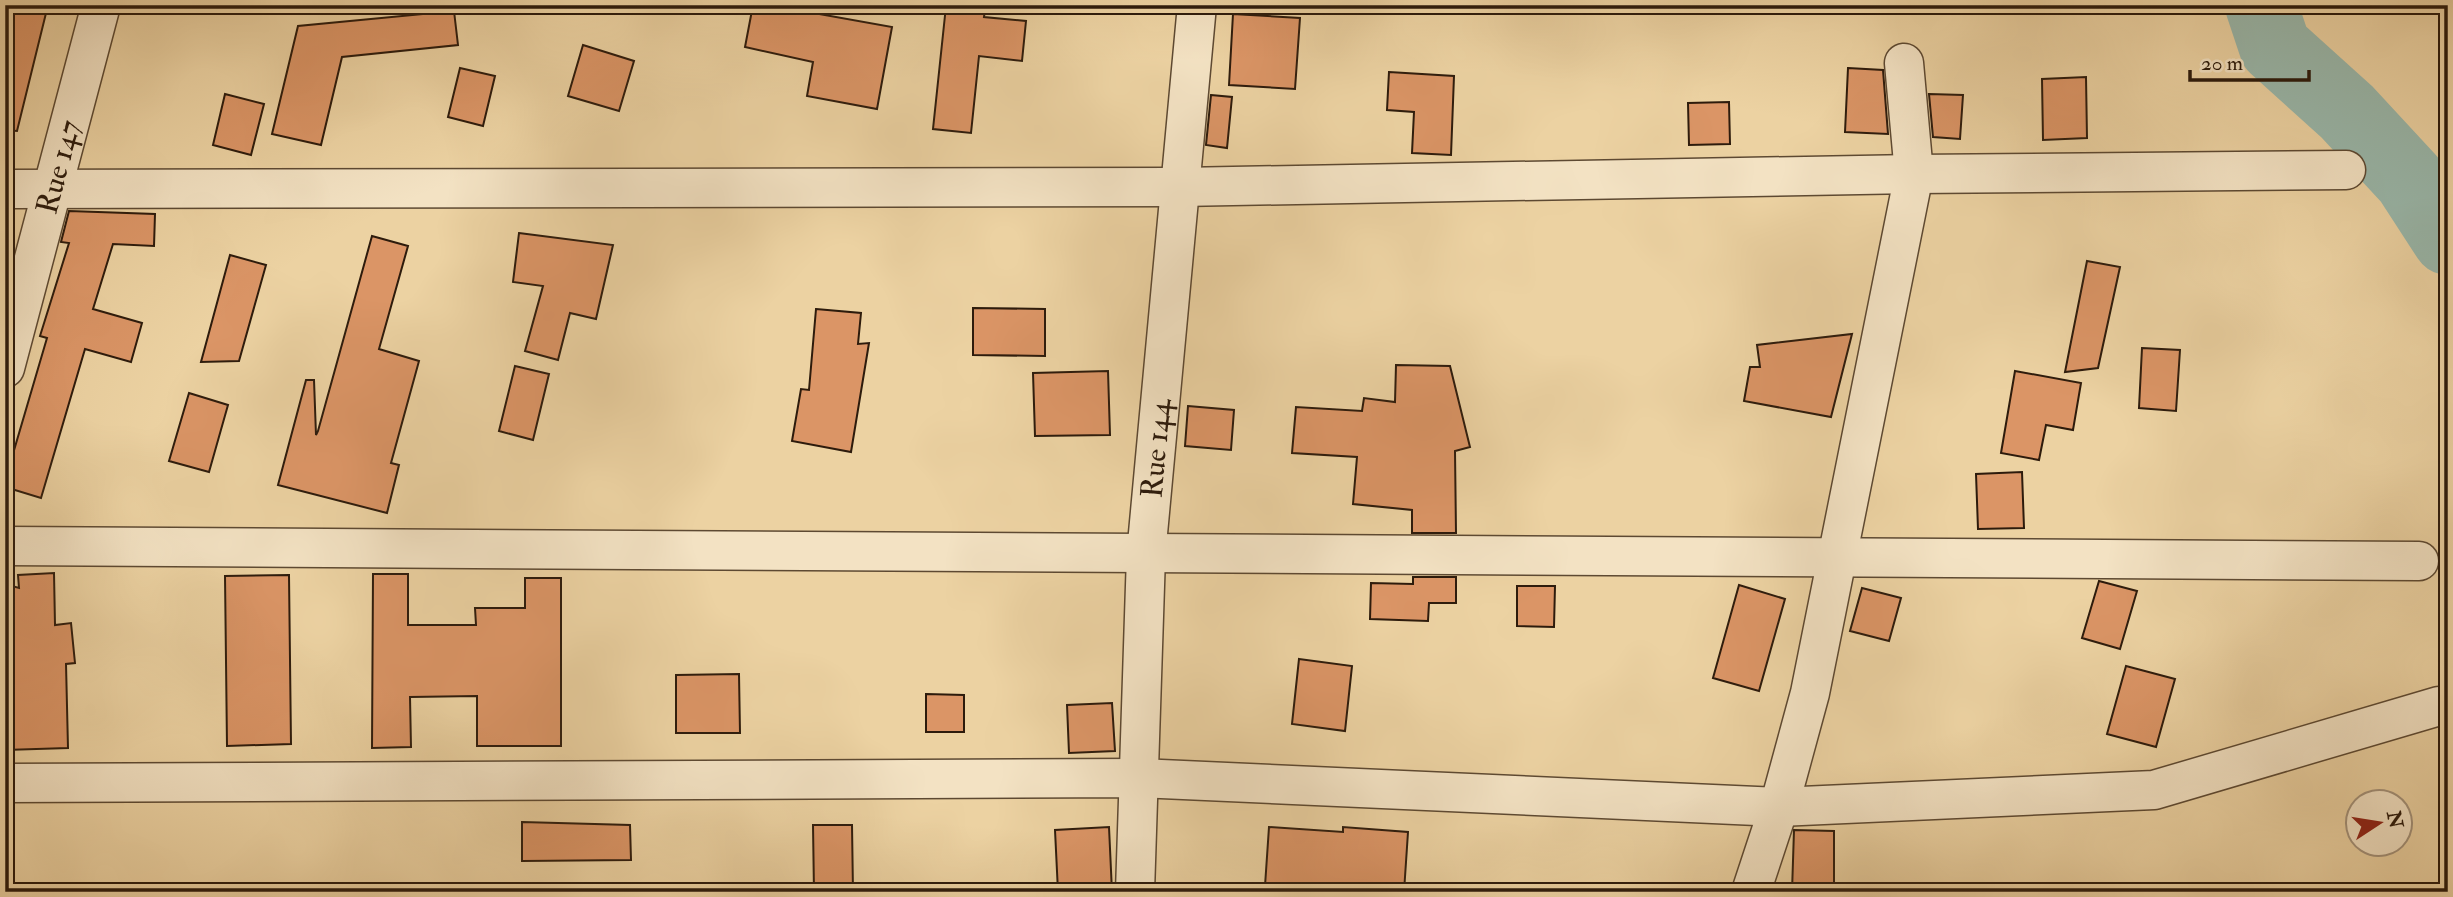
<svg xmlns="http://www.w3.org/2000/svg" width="2453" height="897" viewBox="0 0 2453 897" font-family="'IM FELL Double Pica',serif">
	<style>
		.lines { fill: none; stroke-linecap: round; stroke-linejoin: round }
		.river { stroke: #99b7aa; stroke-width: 72 }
		.building { fill: #db9566; stroke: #2d1b0c; stroke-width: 2 }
		.minor-casing { stroke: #5d4932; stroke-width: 41 }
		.minor { stroke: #f3e2c3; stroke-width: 38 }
		.labels { text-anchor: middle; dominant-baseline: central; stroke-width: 5; stroke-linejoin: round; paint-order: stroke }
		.street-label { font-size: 30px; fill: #2d1b0c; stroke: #f3e2c3 }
	</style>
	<rect width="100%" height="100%" fill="#ecd2a2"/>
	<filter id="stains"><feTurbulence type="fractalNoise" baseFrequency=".00286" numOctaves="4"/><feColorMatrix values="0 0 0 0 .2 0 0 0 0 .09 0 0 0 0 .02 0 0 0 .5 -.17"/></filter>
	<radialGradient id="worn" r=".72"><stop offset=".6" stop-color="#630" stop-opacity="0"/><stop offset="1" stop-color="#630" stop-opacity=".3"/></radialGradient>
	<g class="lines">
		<path class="river" d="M 2261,5 L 2275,47 L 2347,112 L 2409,179 L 2448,239"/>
	</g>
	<g class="building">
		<path d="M 5,5 L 48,5 L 17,131 L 5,130 Z"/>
		<path d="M 753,5 L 769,5 L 892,27 L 877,109 L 807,96 L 813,62 L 745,47 Z"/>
		<path d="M 946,6 L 985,10 L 984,17 L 1026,21 L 1022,61 L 979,56 L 971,133 L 933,129 Z"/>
		<path d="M 454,11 L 458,45 L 342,57 L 321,145 L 272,134 L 298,26 Z"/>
		<path d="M 1233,14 L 1300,18 L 1295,89 L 1229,85 Z"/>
		<path d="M 583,45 L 634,61 L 619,111 L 568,96 Z"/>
		<path d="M 460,68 L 495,76 L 483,126 L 448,117 Z"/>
		<path d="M 1848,68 L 1883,70 L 1888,134 L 1845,132 Z"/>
		<path d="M 1389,72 L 1454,76 L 1451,155 L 1412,153 L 1414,112 L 1387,110 Z"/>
		<path d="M 2086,77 L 2087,138 L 2043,140 L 2042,79 Z"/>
		<path d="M 225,94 L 264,104 L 251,155 L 213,145 Z"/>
		<path d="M 1929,94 L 1963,95 L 1960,139 L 1933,137 Z"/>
		<path d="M 1211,95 L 1232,97 L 1227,148 L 1206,145 Z"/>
		<path d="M 1729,102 L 1730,144 L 1689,145 L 1688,103 Z"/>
		<path d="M 69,211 L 155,214 L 154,246 L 113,244 L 93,309 L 142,323 L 131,362 L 85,349 L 41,498 L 5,487 L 5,481 L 47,338 L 40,336 L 69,243 L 61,242 Z"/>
		<path d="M 519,233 L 613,245 L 596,319 L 570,313 L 558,360 L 525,351 L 543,286 L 513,282 Z"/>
		<path d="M 372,236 L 408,246 L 379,349 L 419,361 L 391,463 L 399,465 L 387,513 L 278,485 L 306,380 L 314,380 L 316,435 L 318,431 Z"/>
		<path d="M 230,255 L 266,265 L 239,361 L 201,362 Z"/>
		<path d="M 2087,261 L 2120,267 L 2098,368 L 2065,372 Z"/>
		<path d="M 973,308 L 1045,309 L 1045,356 L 973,355 Z"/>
		<path d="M 816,309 L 861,313 L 858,344 L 869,343 L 851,452 L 792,441 L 801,389 L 809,390 Z"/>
		<path d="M 1852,334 L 1831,417 L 1744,401 L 1750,367 L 1760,367 L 1757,345 Z"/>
		<path d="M 2142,348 L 2180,350 L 2176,411 L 2139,408 Z"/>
		<path d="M 1396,365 L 1450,366 L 1470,447 L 1455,451 L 1456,533 L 1412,533 L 1412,510 L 1353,504 L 1357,457 L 1292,453 L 1296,407 L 1362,411 L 1364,398 L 1395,402 Z"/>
		<path d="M 515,366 L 549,374 L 533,440 L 499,431 Z"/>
		<path d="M 1108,371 L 1110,435 L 1035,436 L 1033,373 Z"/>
		<path d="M 2015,371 L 2081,383 L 2073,430 L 2046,425 L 2039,460 L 2001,453 Z"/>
		<path d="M 189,393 L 228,405 L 209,472 L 169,461 Z"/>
		<path d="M 1188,406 L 1234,410 L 1231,450 L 1185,446 Z"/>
		<path d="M 2022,472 L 2024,528 L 1978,529 L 1976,474 Z"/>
		<path d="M 54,573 L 55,625 L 71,623 L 75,663 L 66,664 L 68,748 L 5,750 L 5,584 L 19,588 L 18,575 Z"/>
		<path d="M 373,574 L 408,574 L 408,625 L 476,625 L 475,608 L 525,608 L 525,578 L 561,578 L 561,746 L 477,746 L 477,696 L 410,697 L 411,747 L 372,748 Z"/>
		<path d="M 289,575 L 291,744 L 227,746 L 225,576 Z"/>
		<path d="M 1413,577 L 1456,577 L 1456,603 L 1429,603 L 1428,621 L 1370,619 L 1371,583 L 1413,584 Z"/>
		<path d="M 2099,581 L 2137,591 L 2120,649 L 2082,638 Z"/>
		<path d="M 1739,585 L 1785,599 L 1759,691 L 1713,678 Z"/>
		<path d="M 1517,586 L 1555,586 L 1554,627 L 1517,626 Z"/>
		<path d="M 1862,588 L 1901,598 L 1889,641 L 1850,631 Z"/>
		<path d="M 1299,659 L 1352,666 L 1345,731 L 1292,724 Z"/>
		<path d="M 2126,666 L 2175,679 L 2156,747 L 2107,734 Z"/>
		<path d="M 739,674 L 740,733 L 676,733 L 676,675 Z"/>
		<path d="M 926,694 L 964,695 L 964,732 L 926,732 Z"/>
		<path d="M 1112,703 L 1115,751 L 1069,753 L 1067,705 Z"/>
		<path d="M 522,822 L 630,825 L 631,860 L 522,861 Z"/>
		<path d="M 813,825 L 852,825 L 853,892 L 814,892 Z"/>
		<path d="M 1109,827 L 1112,892 L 1058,892 L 1055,830 Z"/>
		<path d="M 1269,827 L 1343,832 L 1343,827 L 1408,832 L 1404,892 L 1339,892 L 1265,886 Z"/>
		<path d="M 1794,830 L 1834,831 L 1834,892 L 1792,892 Z"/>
	</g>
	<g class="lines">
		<defs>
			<g id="minor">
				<path d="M 5,189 L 1180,187 L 1914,174 L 2346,170"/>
				<path id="s1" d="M 5,368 L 101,5"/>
				<path d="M 5,546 L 2419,561"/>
				<path d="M 5,783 L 1139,778 L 1779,807 L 2154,790 L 2439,706"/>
				<path id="s2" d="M 1135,892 L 1146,555 L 1197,5"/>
				<path d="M 1751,892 L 1779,807 L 1810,693 L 1914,174 L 1904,63"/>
			</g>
		</defs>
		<use href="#minor" class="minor-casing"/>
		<use href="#minor" class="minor"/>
	</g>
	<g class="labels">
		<g class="street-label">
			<text stroke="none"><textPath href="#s1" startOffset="208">Rue 147</textPath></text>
			<text stroke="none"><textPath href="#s2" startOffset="444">Rue 144</textPath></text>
		</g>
	</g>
	<rect width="2453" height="897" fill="none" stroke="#ecd2a2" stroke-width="28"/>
	<rect x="7" y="7" width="2439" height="883" fill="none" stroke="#2d1b0c" stroke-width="3.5"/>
	<rect x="14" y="14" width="2425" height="869" fill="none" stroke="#2d1b0c" stroke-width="2"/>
	<g transform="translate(2379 823) rotate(78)"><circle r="33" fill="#f3e2c3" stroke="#a4927a" stroke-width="2"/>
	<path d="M0-5L12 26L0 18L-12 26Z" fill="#8f2418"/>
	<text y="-10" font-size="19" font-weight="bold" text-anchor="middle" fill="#2d1b0c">N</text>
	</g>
	<path d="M2190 70v10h119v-10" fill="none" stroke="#2d1b0c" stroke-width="3.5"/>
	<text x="2201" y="70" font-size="21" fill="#2d1b0c" stroke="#f3e2c3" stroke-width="5" paint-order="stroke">20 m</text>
	<rect width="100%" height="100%" filter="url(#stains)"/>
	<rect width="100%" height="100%" fill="url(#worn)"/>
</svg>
